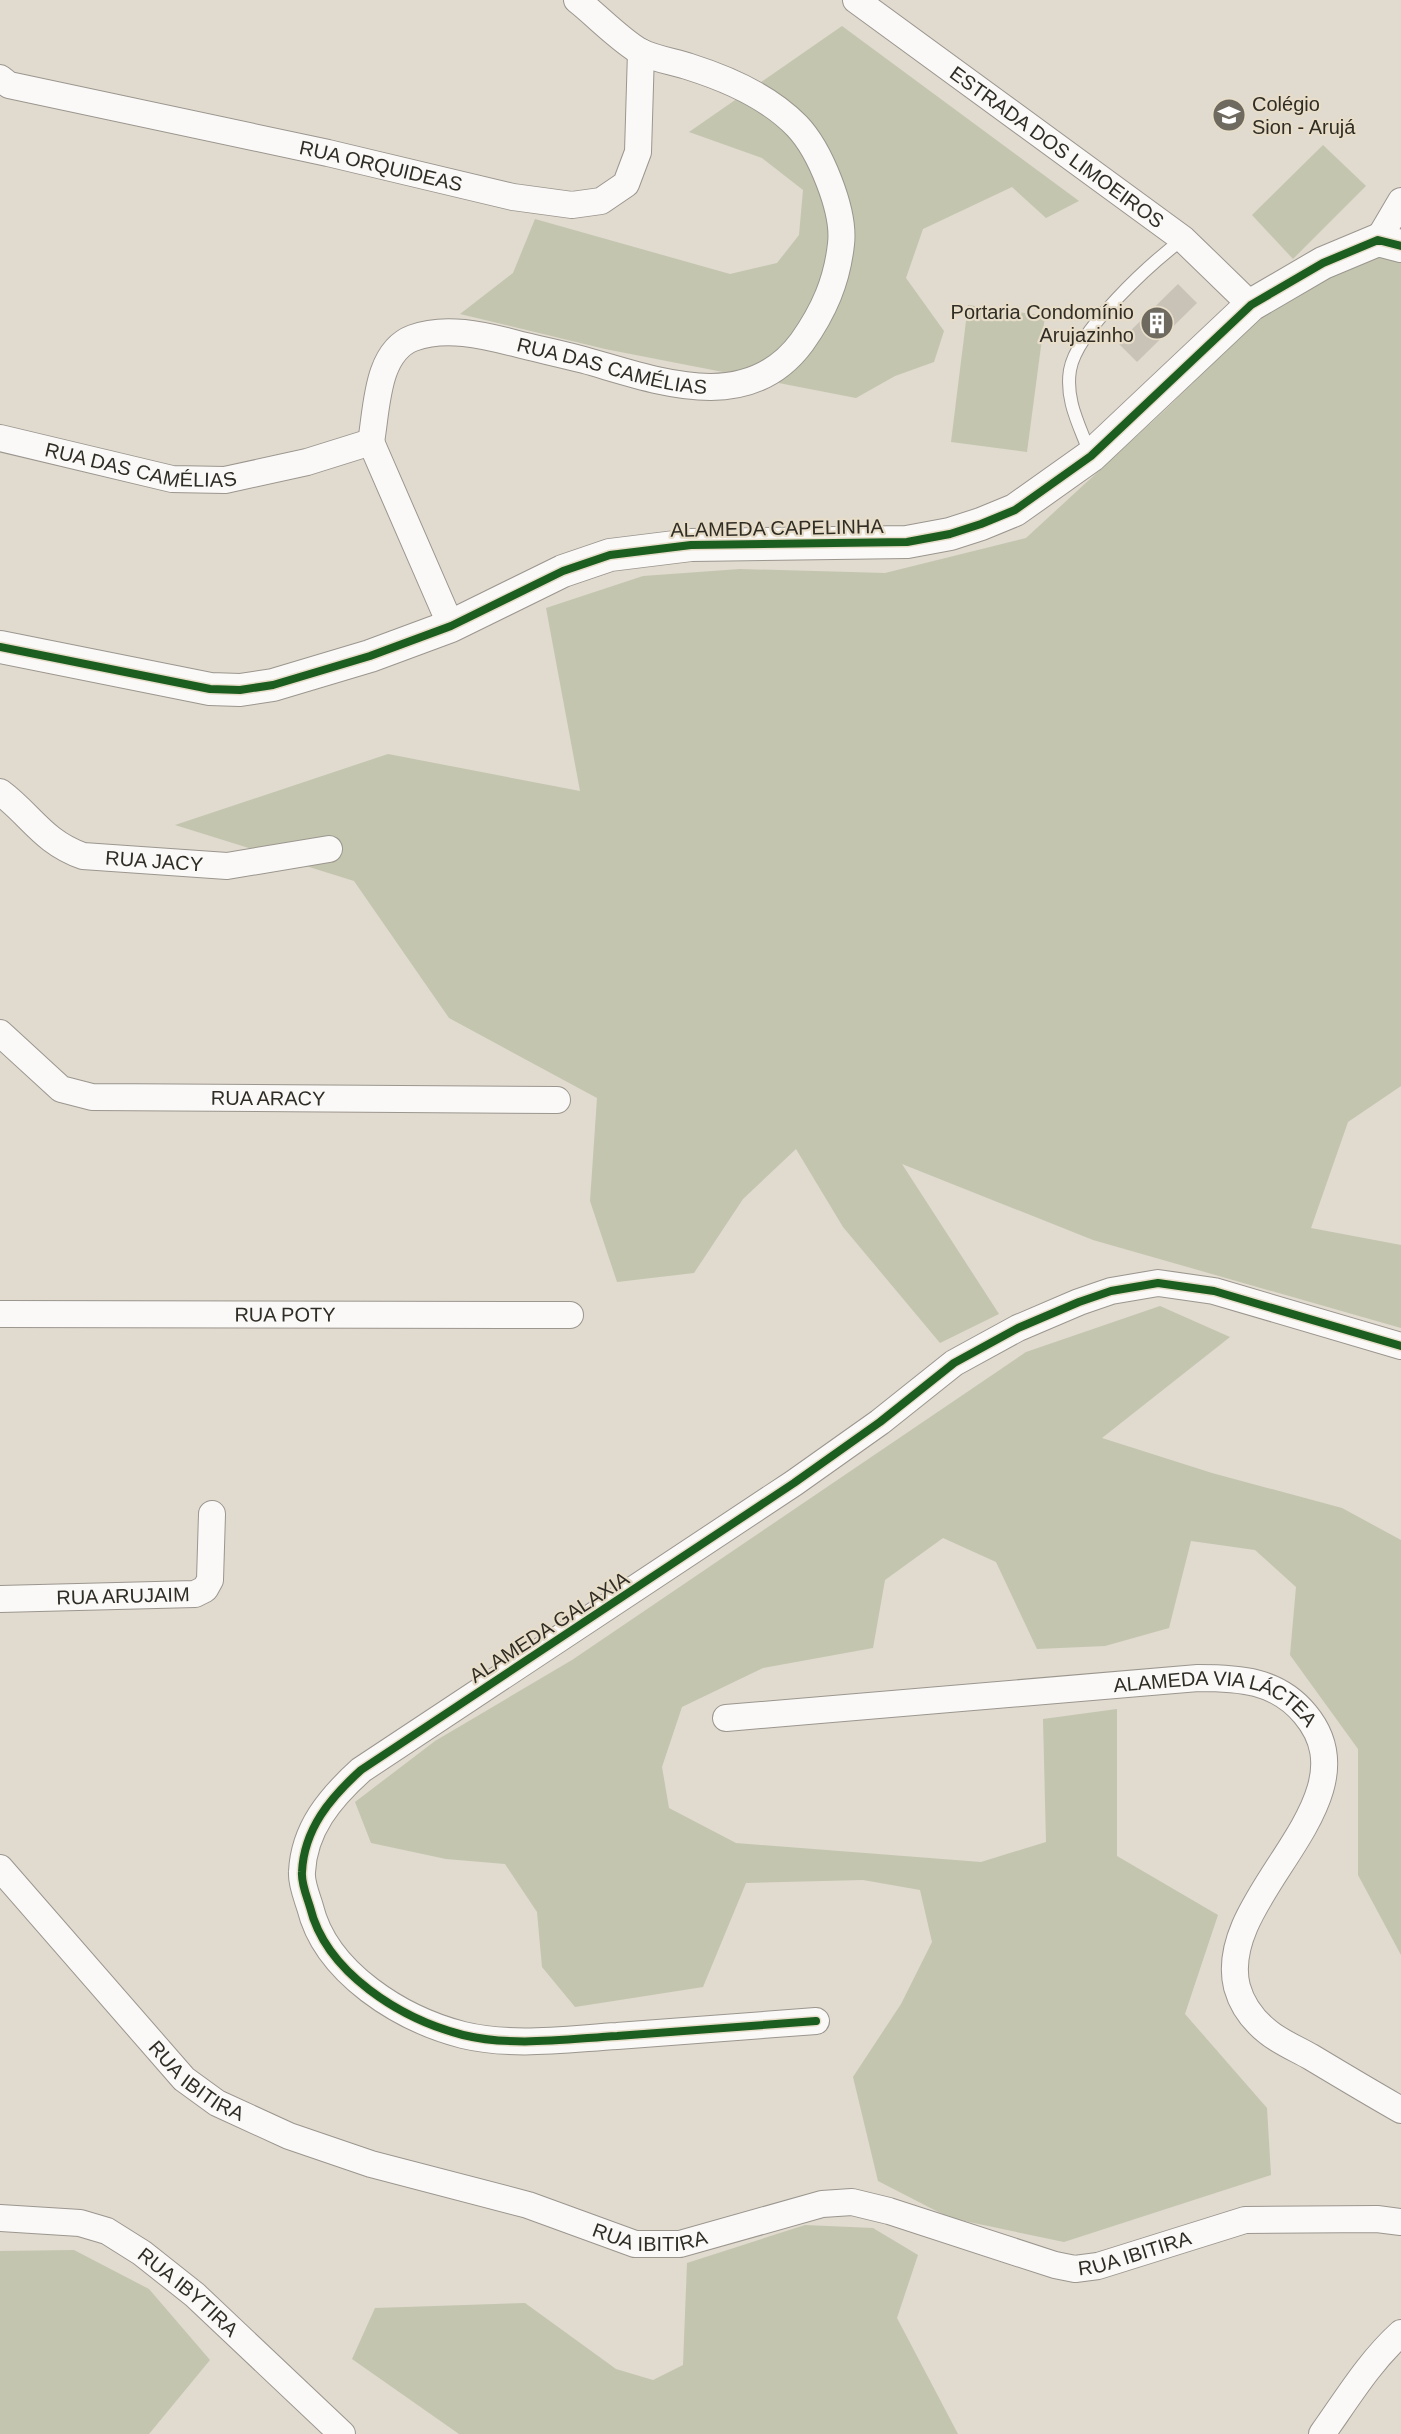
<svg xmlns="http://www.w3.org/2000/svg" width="1401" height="2434" viewBox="0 0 1401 2434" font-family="Arial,sans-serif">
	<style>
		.green { fill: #c3c5af }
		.building { fill: #c8c2b7 }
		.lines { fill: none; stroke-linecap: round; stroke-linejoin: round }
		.service-casing { stroke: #9b968e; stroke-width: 14 }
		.minor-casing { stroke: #9b968e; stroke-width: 28 }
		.tertiary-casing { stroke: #9b968e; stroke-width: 34 }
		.service { stroke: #faf9f8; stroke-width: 12 }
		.minor { stroke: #faf9f8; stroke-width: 26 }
		.tertiary { stroke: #faf9f8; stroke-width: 32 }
		.cycleway-casing { stroke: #e7ddc8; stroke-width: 11 }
		.cycleway { stroke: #1b5e20; stroke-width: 8 }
		.labels { text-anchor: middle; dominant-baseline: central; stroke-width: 4.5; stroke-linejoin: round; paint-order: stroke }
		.poi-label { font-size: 20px; fill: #302d25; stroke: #e7ddc8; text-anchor: start }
		.street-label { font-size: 20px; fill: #302d25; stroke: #e7ddc8 }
	</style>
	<rect width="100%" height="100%" fill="#e0dacf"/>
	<g class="green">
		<path d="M 842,26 L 1079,201 L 1046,218 L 1012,187 L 923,229 L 906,278 L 944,331 L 934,362 L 895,376 L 856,398 L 605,349 L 460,314 L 513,273 L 535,219 L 730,274 L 777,263 L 799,235 L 803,190 L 762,158 L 689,132 Z"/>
		<path d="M 1323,145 L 1366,186 L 1293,259 L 1252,215 Z"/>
		<path d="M 1393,253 L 1401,257 L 1401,1086 L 1348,1122 L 1311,1228 L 1401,1245 L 1401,1328 L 1093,1240 L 902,1164 L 999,1314 L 940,1343 L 843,1227 L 796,1149 L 743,1199 L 694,1273 L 617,1282 L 590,1201 L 597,1098 L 449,1018 L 354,881 L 175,825 L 388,754 L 580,791 L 546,608 L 643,576 L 740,569 L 885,573 L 1026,538 L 1164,411 L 1273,305 L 1352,257 Z"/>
		<path d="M 968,305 L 1045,316 L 1027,452 L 951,442 Z"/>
		<path d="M 1160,1306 L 1230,1337 L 1102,1438 L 1212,1473 L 1342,1508 L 1401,1540 L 1401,1955 L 1358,1875 L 1358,1749 L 1290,1655 L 1296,1587 L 1255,1550 L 1191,1541 L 1169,1628 L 1105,1646 L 1037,1649 L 996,1562 L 943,1538 L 885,1580 L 873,1648 L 763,1668 L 682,1707 L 662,1767 L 669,1808 L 736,1843 L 981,1862 L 1046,1842 L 1043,1719 L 1117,1709 L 1117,1856 L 1218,1915 L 1185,2014 L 1267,2108 L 1271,2175 L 1064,2242 L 950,2218 L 878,2181 L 853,2077 L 901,2004 L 932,1942 L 920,1890 L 863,1880 L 746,1883 L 703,1987 L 575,2007 L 542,1967 L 537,1912 L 505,1864 L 446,1859 L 371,1843 L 355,1802 L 435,1741 L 572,1660 L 1026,1352 Z"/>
		<path d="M 805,2225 L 873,2228 L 918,2255 L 897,2318 L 958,2434 L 459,2434 L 352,2359 L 375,2308 L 525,2303 L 616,2369 L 653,2380 L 683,2365 L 687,2263 Z"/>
		<path d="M 74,2250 L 149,2289 L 210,2360 L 149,2434 L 0,2434 L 0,2251 Z"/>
	</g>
	<path class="building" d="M 1178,284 L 1197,303 L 1137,362 L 1118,343 Z"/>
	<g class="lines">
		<defs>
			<path id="service" d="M 1090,454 C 1080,426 1065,401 1070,370 C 1077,330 1151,263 1183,239"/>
			<g id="minor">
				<path id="s1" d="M 856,0 L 1183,239 L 1251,305"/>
				<path id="s2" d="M 0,78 L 9,85 L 328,153 L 513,197 L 572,205 L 601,201 L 626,184 L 638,152 L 641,52"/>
				<path d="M 1378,240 L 1401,201"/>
				<path id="s3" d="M 0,438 L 172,479 L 225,480 L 307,462 L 371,442 C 377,409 376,352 413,338 C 445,326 483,335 514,343 C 537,349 561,354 584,360 C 656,380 747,417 802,342 C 824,311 837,281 841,244 C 845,211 820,150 797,126 C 769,97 728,79 690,67 C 675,62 655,59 641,52 C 622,42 595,14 577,0"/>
				<path d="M 371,442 L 451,626"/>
				<path id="s4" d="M 0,792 C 31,815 43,842 83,856 L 227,866 L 329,849"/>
				<path id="s5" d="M 0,1033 L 61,1089 L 92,1097 L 557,1100"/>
				<path id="s6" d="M 0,1314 L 570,1315"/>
				<path id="s7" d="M 0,1599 L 195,1594 L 205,1589 L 210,1580 L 212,1514"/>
				<path id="s8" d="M 726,1718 L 1198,1678 C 1239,1678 1277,1680 1305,1714 C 1379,1802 1214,1896 1237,1987 C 1242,2005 1254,2021 1268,2032 C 1280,2042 1297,2049 1311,2057 C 1341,2075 1371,2093 1401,2110"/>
				<path id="s9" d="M 0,1868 L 184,2079 L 217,2103 L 289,2136 L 371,2164 L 528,2205 L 635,2244 L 680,2244 L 822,2204 L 852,2202 L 889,2211 L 1055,2265 L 1075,2269 L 1098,2266 L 1245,2220 L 1377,2219 L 1401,2222"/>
				<path d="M 816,2021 C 749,2026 683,2031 617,2036 C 567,2039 513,2047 463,2035 C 401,2019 326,1973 310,1907 C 307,1897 301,1883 302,1872 C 304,1829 330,1798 361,1770 L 794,1483 L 880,1422 L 954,1363 L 1018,1328 L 1079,1302 L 1111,1291 L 1158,1283 L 1214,1291 L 1401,1346"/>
				<path id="s10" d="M 0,2218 L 80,2223 L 107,2231 L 142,2253 L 195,2295 L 342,2434"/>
				<path d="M 1322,2434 C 1347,2399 1369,2362 1401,2333"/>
			</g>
			<path id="tertiary" d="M 0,647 L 210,689 L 240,690 L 273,685 L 370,656 L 451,626 L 563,571 L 610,555 L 691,545 L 907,542 L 950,534 L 981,524 L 1015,510 L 1091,456 L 1251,305 L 1323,263 L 1378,240 L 1401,246"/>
		</defs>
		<use href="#service" class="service-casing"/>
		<use href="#minor" class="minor-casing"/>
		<use href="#tertiary" class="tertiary-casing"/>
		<use href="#service" class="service"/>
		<use href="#minor" class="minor"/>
		<use href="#tertiary" class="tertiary"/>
		<defs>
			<g id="cycleway">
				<path d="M 0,647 L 210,689 L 240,690 L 273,685 L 370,656 L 451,626 L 563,571 L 610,555 L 691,545 L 907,542 L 950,534 L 981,524 L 1015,510 L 1091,456 L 1251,305 L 1323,263 L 1378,240 L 1401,246"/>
				<path d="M 816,2021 C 749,2026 683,2031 617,2036 C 567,2039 513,2047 463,2035 C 401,2019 326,1973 310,1907 C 307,1897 301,1883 302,1872 C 304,1829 330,1798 361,1770 L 794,1483 L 880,1422 L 954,1363 L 1018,1328 L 1079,1302 L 1111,1291 L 1158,1283 L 1214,1291 L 1401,1346"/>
			</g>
		</defs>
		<use href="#cycleway" class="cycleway-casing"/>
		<use href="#cycleway" class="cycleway"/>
	</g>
	<defs>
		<symbol id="school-disc" viewBox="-11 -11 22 22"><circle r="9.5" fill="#6e6a60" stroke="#e7ddc8"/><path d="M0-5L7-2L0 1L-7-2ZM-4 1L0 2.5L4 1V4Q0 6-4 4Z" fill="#fff"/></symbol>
		<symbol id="building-disc" viewBox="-11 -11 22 22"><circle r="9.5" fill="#6e6a60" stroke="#e7ddc8"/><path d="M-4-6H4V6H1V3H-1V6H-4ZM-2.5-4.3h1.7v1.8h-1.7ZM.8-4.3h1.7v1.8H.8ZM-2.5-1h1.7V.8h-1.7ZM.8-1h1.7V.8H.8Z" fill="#fff"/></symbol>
	</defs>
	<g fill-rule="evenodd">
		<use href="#school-disc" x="1210" y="96" width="38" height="38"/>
		<use href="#building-disc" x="1138" y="304" width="38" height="38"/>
	</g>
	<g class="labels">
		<g class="poi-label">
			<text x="1252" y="104">Colégio<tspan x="1252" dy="23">Sion - Arujá</tspan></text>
			<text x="1134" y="312" text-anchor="end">Portaria Condomínio<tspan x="1134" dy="23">Arujazinho</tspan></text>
		</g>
		<g class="street-label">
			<text stroke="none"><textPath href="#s1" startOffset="249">ESTRADA DOS LIMOEIROS</textPath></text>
			<text stroke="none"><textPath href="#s2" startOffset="392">RUA ORQUIDEAS</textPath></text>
			<text stroke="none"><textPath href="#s3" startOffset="702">RUA DAS CAMÉLIAS</textPath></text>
			<text stroke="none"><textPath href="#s3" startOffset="144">RUA DAS CAMÉLIAS</textPath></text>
			<text transform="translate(777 528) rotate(-1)">ALAMEDA CAPELINHA</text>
			<text stroke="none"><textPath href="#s4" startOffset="177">RUA JACY</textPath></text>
			<text stroke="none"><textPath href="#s5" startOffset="291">RUA ARACY</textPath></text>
			<text stroke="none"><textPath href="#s6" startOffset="285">RUA POTY</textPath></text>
			<text stroke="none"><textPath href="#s7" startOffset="123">RUA ARUJAIM</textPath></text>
			<text transform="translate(549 1627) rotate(-33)">ALAMEDA GALAXIA</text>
			<text stroke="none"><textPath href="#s8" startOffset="496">ALAMEDA VIA LÁCTEA</textPath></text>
			<text stroke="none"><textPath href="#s9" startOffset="291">RUA IBITIRA</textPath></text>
			<text stroke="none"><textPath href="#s9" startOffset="777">RUA IBITIRA</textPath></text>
			<text stroke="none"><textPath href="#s9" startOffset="1280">RUA IBITIRA</textPath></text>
			<text stroke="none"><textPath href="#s10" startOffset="210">RUA IBYTIRA</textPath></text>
		</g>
	</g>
</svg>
